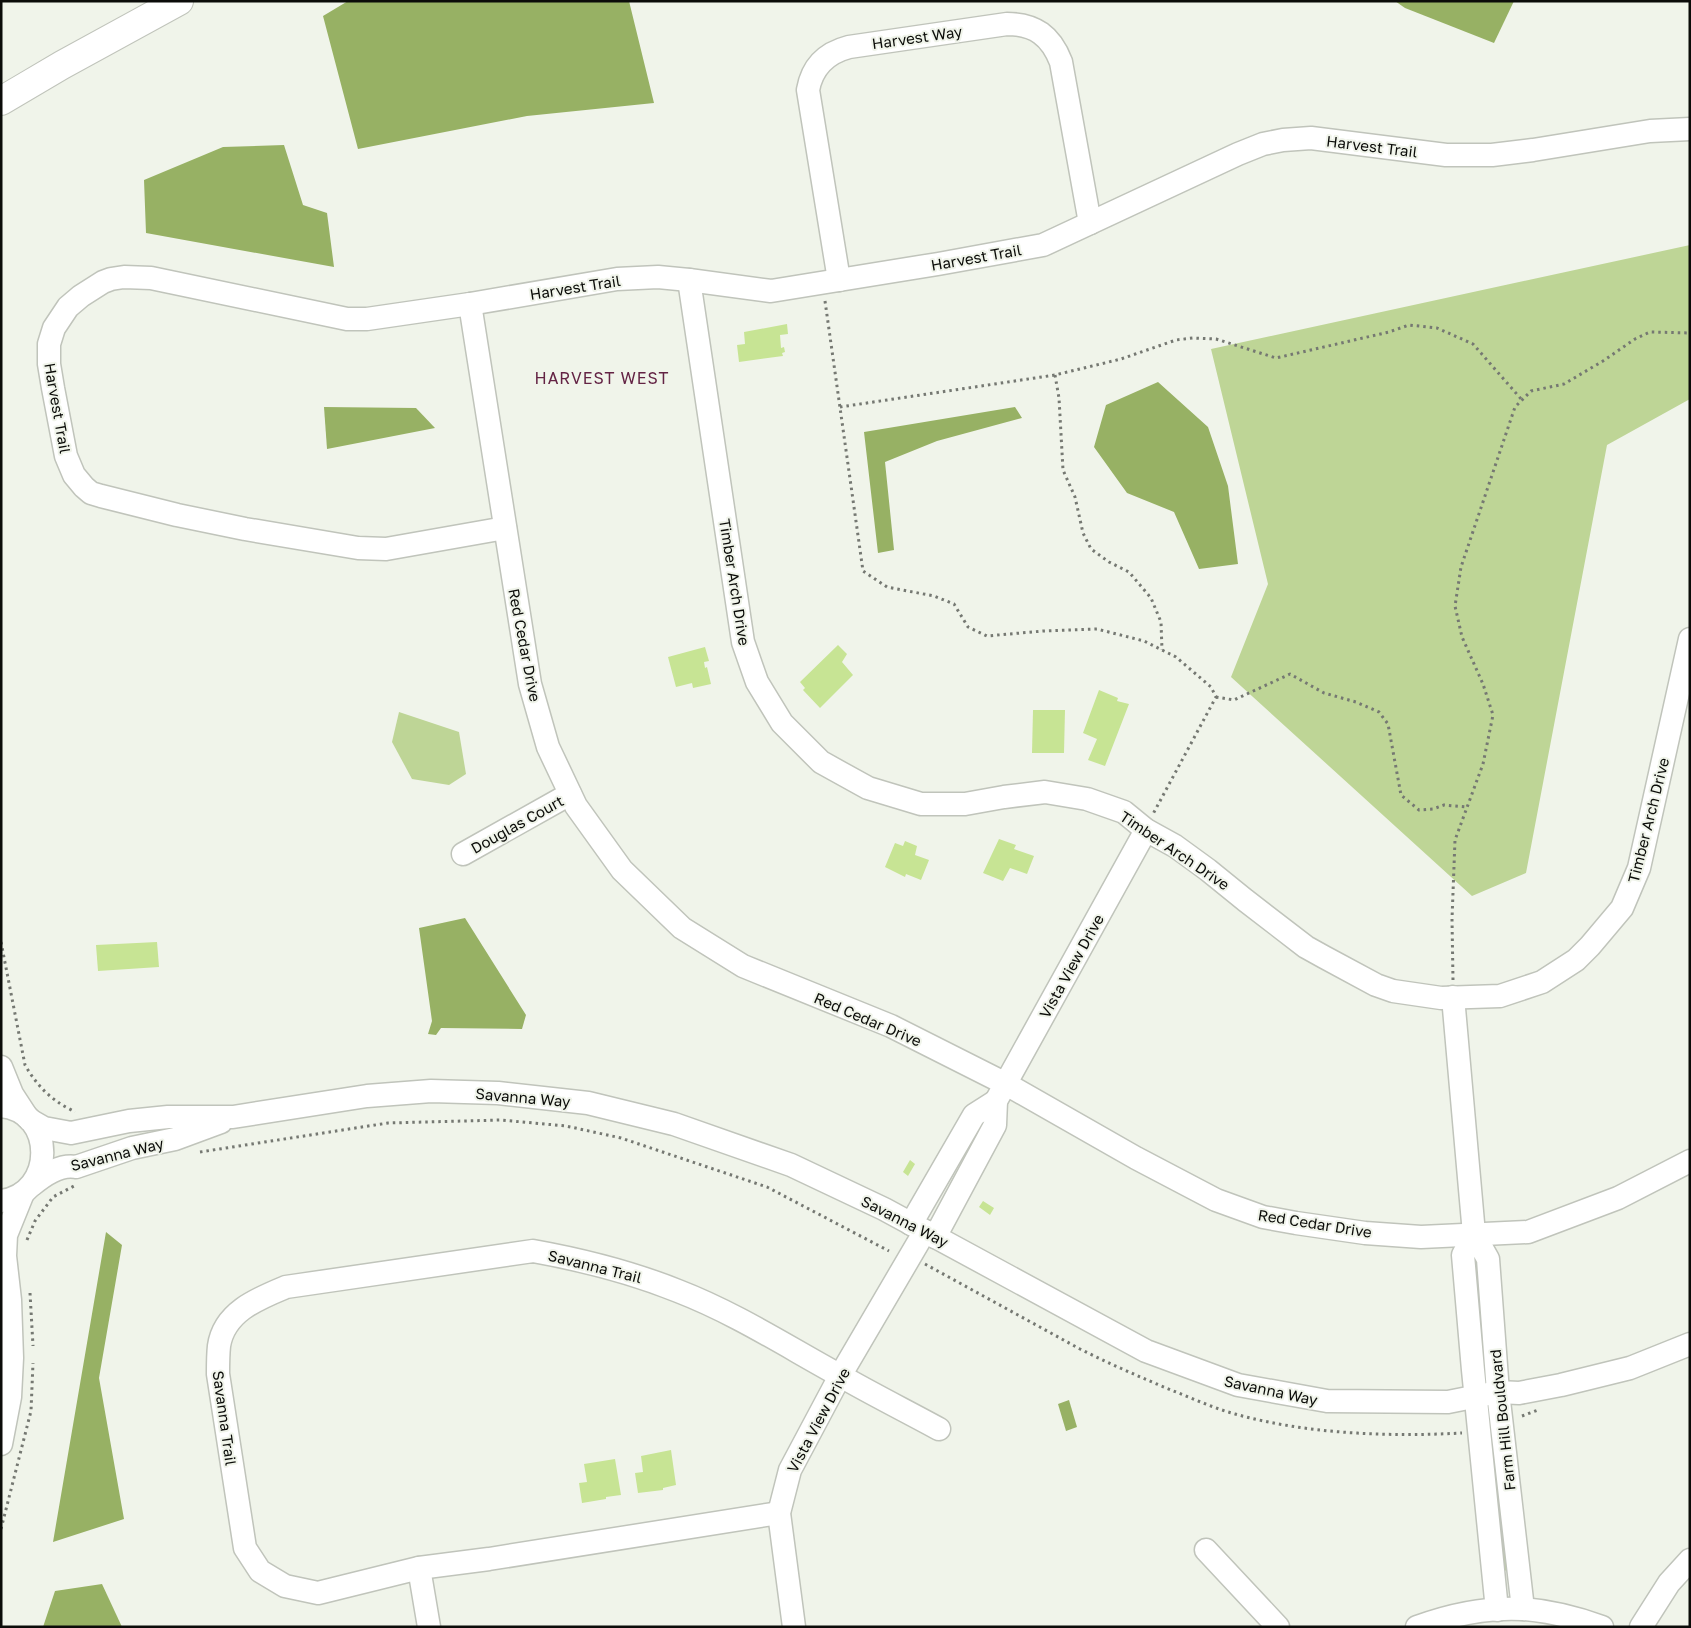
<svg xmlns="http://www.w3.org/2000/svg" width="1691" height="1628" viewBox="0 0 1691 1628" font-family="'Golos Text',sans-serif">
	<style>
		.green { fill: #bed596 }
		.water { fill: #97b164 }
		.building { fill: #c7e494 }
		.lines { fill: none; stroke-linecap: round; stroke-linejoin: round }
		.minor-casing { stroke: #c0c4bb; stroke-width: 25 }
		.highway-casing { stroke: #c0c4bb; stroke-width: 30 }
		.path { stroke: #757872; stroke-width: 3; stroke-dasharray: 2.5 4; stroke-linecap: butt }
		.minor { stroke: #fff; stroke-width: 22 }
		.highway { stroke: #fff; stroke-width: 28 }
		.labels { text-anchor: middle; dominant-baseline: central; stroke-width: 4; stroke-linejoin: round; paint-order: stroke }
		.street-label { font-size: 15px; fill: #0b0c09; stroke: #f0f4ea }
		.neighbourhood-label { font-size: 16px; letter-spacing: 1px; fill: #632344; stroke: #f0f4ea }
	</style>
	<rect width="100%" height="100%" fill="#f0f4ea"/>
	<g class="green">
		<path d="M 1690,245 L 1690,399 L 1607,445 L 1526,873 L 1472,896 L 1231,677 L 1268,584 L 1211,349 Z"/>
		<path d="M 399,712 L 459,732 L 466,774 L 449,785 L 412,779 L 392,742 Z"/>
		<path d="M 1497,1435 L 1510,1570 L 1502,1571 L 1490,1436 Z"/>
	</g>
	<g class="water">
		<path d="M 348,1 L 629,1 L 654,103 L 527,116 L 358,149 L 323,16 Z"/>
		<path d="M 1395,1 L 1514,1 L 1494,43 L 1405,8 Z"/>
		<path d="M 284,145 L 303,205 L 327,213 L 334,267 L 146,233 L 144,180 L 223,147 Z"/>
		<path d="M 1158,382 L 1208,427 L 1228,486 L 1238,564 L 1199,569 L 1174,512 L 1127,493 L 1094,447 L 1106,405 Z"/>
		<path d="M 324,407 L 416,408 L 435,428 L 327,449 Z"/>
		<path d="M 1015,407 L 1022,418 L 937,441 L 885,462 L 894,550 L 878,553 L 864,432 Z"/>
		<path d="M 465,918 L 526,1015 L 522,1029 L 441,1028 L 436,1035 L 428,1034 L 432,1021 L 419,928 Z"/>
		<path d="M 106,1232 L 122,1245 L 99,1378 L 124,1519 L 53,1542 Z"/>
		<path d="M 1069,1400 L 1077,1427 L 1066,1431 L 1058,1404 Z"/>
		<path d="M 102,1584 L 122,1627 L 43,1627 L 55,1591 Z"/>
	</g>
	<g class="building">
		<path d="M 787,324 L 788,334 L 780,335 L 781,348 L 784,347 L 785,352 L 782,353 L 783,356 L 739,362 L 737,345 L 745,344 L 744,332 Z"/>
		<path d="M 838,645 L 847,654 L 842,662 L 853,675 L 820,708 L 803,690 L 805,688 L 800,682 Z"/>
		<path d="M 705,647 L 709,661 L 704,662 L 705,668 L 707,667 L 711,684 L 693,688 L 692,683 L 676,687 L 668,657 Z"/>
		<path d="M 1099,690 L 1118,698 L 1117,701 L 1129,704 L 1105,766 L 1088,760 L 1097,739 L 1083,733 Z"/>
		<path d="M 1033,710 L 1065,710 L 1064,753 L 1032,753 Z"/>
		<path d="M 999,839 L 1016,845 L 1014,849 L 1034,856 L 1027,874 L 1010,868 L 1003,881 L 983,873 Z"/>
		<path d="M 905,841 L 917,846 L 915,855 L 929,860 L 921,880 L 906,874 L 905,877 L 885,867 L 895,843 L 903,846 Z"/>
		<path d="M 157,942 L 159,967 L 98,971 L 96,945 Z"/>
		<path d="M 910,1160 L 915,1164 L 908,1176 L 903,1172 Z"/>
		<path d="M 983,1201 L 994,1208 L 990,1215 L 979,1207 Z"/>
		<path d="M 671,1450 L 676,1485 L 663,1488 L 663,1490 L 638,1493 L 635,1473 L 643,1472 L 641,1456 Z"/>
		<path d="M 615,1459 L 621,1495 L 606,1497 L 606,1499 L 582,1503 L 579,1483 L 587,1482 L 584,1464 Z"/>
	</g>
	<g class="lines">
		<defs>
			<g id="minor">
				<path d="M 689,280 L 743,642 L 757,682 L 782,723 L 821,762 L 868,788 L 921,804 L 965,804 L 1004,797 L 1045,792 L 1087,799 L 1124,812 L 1146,830 L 1175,846 L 1208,870 L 1245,900 L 1306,947 L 1324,957 L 1376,985 L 1393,991 L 1441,998 L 1500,996 L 1542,982 L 1576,960 L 1590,946 L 1622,908 L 1639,868 L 1690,639"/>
				<path d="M 839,280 L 808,90 C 812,67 826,53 849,47 L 1007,24 C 1035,24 1051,36 1061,62 L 1090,223"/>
				<path d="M 470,304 L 530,684 L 548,747 L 576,806 L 622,870 L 682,928 L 743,966 L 891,1026 L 1006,1084 L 1136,1158 L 1216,1200 L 1263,1217 L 1296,1223 L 1365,1233 L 1421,1237 L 1528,1232 L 1618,1198 L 1690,1161"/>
				<path d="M 505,528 L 386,549 L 358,548 L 245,529 L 177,515 L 101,496 L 91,493 L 84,487 L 74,475 L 66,456 L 53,388 L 49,364 L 49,344 L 54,328 L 68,307 L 81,296 L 103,282 L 111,279 L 124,277 L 151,278 L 347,319 L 367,319 L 470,304 L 617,279 L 658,277 L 689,280 L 771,291 L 938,264 L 1043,245 L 1238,154 L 1263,144 L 1283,140 L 1311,138 L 1446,155 L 1492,155 L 1533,150 L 1650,131 L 1690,129"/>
				<path d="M 463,854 L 570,794"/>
				<path d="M 1453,997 L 1474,1234"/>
				<path d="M 1,1067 L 12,1094 L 27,1117"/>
				<path d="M 1,1106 C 56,1111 56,1194 1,1201"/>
				<path d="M 30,1120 L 44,1128 L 71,1133 L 129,1121 L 168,1117 L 233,1117 L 367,1096 L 431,1091 L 498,1093 L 588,1103 L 674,1124 L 791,1165 L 884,1209 L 1146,1351 L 1238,1385 L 1327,1401 L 1448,1402 L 1498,1392 L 1519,1393 L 1561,1385 L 1630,1368 L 1690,1344"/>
				<path d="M 32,1185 C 44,1175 61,1164 76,1167 L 132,1148 L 175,1139 L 221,1122"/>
				<path d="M 911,1224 L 974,1115 L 996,1101"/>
				<path d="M 935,1237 L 995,1125 L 996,1101 L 1146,830"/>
				<path d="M 1,1444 L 10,1397 L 12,1358 L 10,1300 L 5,1256 L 6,1235 L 23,1193"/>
				<path d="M 779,1513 L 489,1559 L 419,1568 L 318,1593 L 285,1586 L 260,1571 L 245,1548 L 218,1374 C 218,1365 218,1355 219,1346 C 224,1312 257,1299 286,1287 L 533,1251 C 583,1260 631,1272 678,1291 C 735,1313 786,1346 839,1375 C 872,1394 906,1411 939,1429"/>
				<path d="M 1206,1550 L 1278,1627"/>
				<path d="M 419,1568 L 429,1627"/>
				<path d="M 1497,1610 L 1473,1370 L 1463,1255 L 1474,1234 L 1488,1259 L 1498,1392 L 1523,1609"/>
				<path d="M 794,1627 L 779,1513 L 790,1470 L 840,1376 L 925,1231"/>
				<path d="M 1417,1627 C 1450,1615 1488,1607 1523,1609 C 1549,1611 1577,1618 1602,1627"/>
				<path d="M 1641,1627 L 1669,1583 L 1690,1560"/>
			</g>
			<path id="highway" d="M 1,101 L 62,65 L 179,1"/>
		</defs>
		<use href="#minor" class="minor-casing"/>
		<use href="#highway" class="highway-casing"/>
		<g class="path">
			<path d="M 825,301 L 863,571 L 887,587 L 934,596 L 954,604 L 968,627 L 987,636 L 1043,631 L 1097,629 L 1144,641 L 1176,657 L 1211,687 L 1216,697 L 1153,814"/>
			<path d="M 1055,375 L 1059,398 L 1063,470 L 1075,497 L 1083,533 L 1091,549 L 1109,562 L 1129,572 L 1151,598 L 1161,622 L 1162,650"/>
			<path d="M 840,407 L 1055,375 L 1121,359 L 1176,340 L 1193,338 L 1216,339 L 1276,358 L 1389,332 L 1409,325 L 1437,328 L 1473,344 L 1522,400"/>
			<path d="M 1216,697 L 1234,700 L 1290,674 L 1324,693 L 1356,702 L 1379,712 L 1388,724 L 1401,795 L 1419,810 L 1433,809 L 1444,805 L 1467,807"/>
			<path d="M 1,942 L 25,1065 C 33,1079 44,1093 58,1102 C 63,1106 70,1109 75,1112"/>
			<path d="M 1453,980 L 1452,919 L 1455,840 L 1483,764 L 1493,715 L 1483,684 L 1462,637 L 1455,606 L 1461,567 L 1515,407 L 1531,391 L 1564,384 L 1603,361 L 1635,339 L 1650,332 L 1690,333"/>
			<path d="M 200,1152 L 388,1123 L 501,1120 L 566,1126 L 621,1138 L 767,1187 L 889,1251"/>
			<path d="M 27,1240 L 35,1221 L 53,1197 L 74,1186"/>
			<path d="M 925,1264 L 1080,1349 C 1110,1364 1140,1377 1171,1390 C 1192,1398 1213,1408 1235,1414 C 1307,1434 1388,1437 1462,1433"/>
			<path d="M 30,1293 L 33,1346"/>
			<path d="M 1522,1416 L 1538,1410"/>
			<path d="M 1,1529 L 31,1411 L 33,1363"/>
		</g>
		<use href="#minor" class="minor"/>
		<use href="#highway" class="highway"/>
	</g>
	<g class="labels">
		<g class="street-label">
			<text transform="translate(917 37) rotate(-8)">Harvest Way</text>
			<text transform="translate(1372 146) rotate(7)">Harvest Trail</text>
			<text transform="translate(976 257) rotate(-10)">Harvest Trail</text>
			<text transform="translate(575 287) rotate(-9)">Harvest Trail</text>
			<text transform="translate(58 408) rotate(80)">Harvest Trail</text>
			<text transform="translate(735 582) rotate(81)">Timber Arch Drive</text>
			<text transform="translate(525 645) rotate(79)">Red Cedar Drive</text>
			<text transform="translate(1648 820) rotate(-76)">Timber Arch Drive</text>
			<text transform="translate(517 824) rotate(-29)">Douglas Court</text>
			<text transform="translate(1175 850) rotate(34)">Timber Arch Drive</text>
			<text transform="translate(1071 966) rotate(-61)">Vista View Drive</text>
			<text transform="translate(868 1019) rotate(23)">Red Cedar Drive</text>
			<text transform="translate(523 1097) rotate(5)">Savanna Way</text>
			<text transform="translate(117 1154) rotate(-14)">Savanna Way</text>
			<text transform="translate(905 1221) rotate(27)">Savanna Way</text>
			<text transform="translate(1315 1223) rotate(9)">Red Cedar Drive</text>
			<text transform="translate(595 1266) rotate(14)">Savanna Trail</text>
			<text transform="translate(1271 1390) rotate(12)">Savanna Way</text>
			<text transform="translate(225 1418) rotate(82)">Savanna Trail</text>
			<text transform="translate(818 1420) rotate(-62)">Vista View Drive</text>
			<text transform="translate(1502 1420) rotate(-96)">Farm Hill Bouldvard</text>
		</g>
		<g class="neighbourhood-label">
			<text x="602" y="378">HARVEST WEST</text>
		</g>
	</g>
	<rect width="1691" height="1628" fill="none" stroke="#0b0c09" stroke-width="5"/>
</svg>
